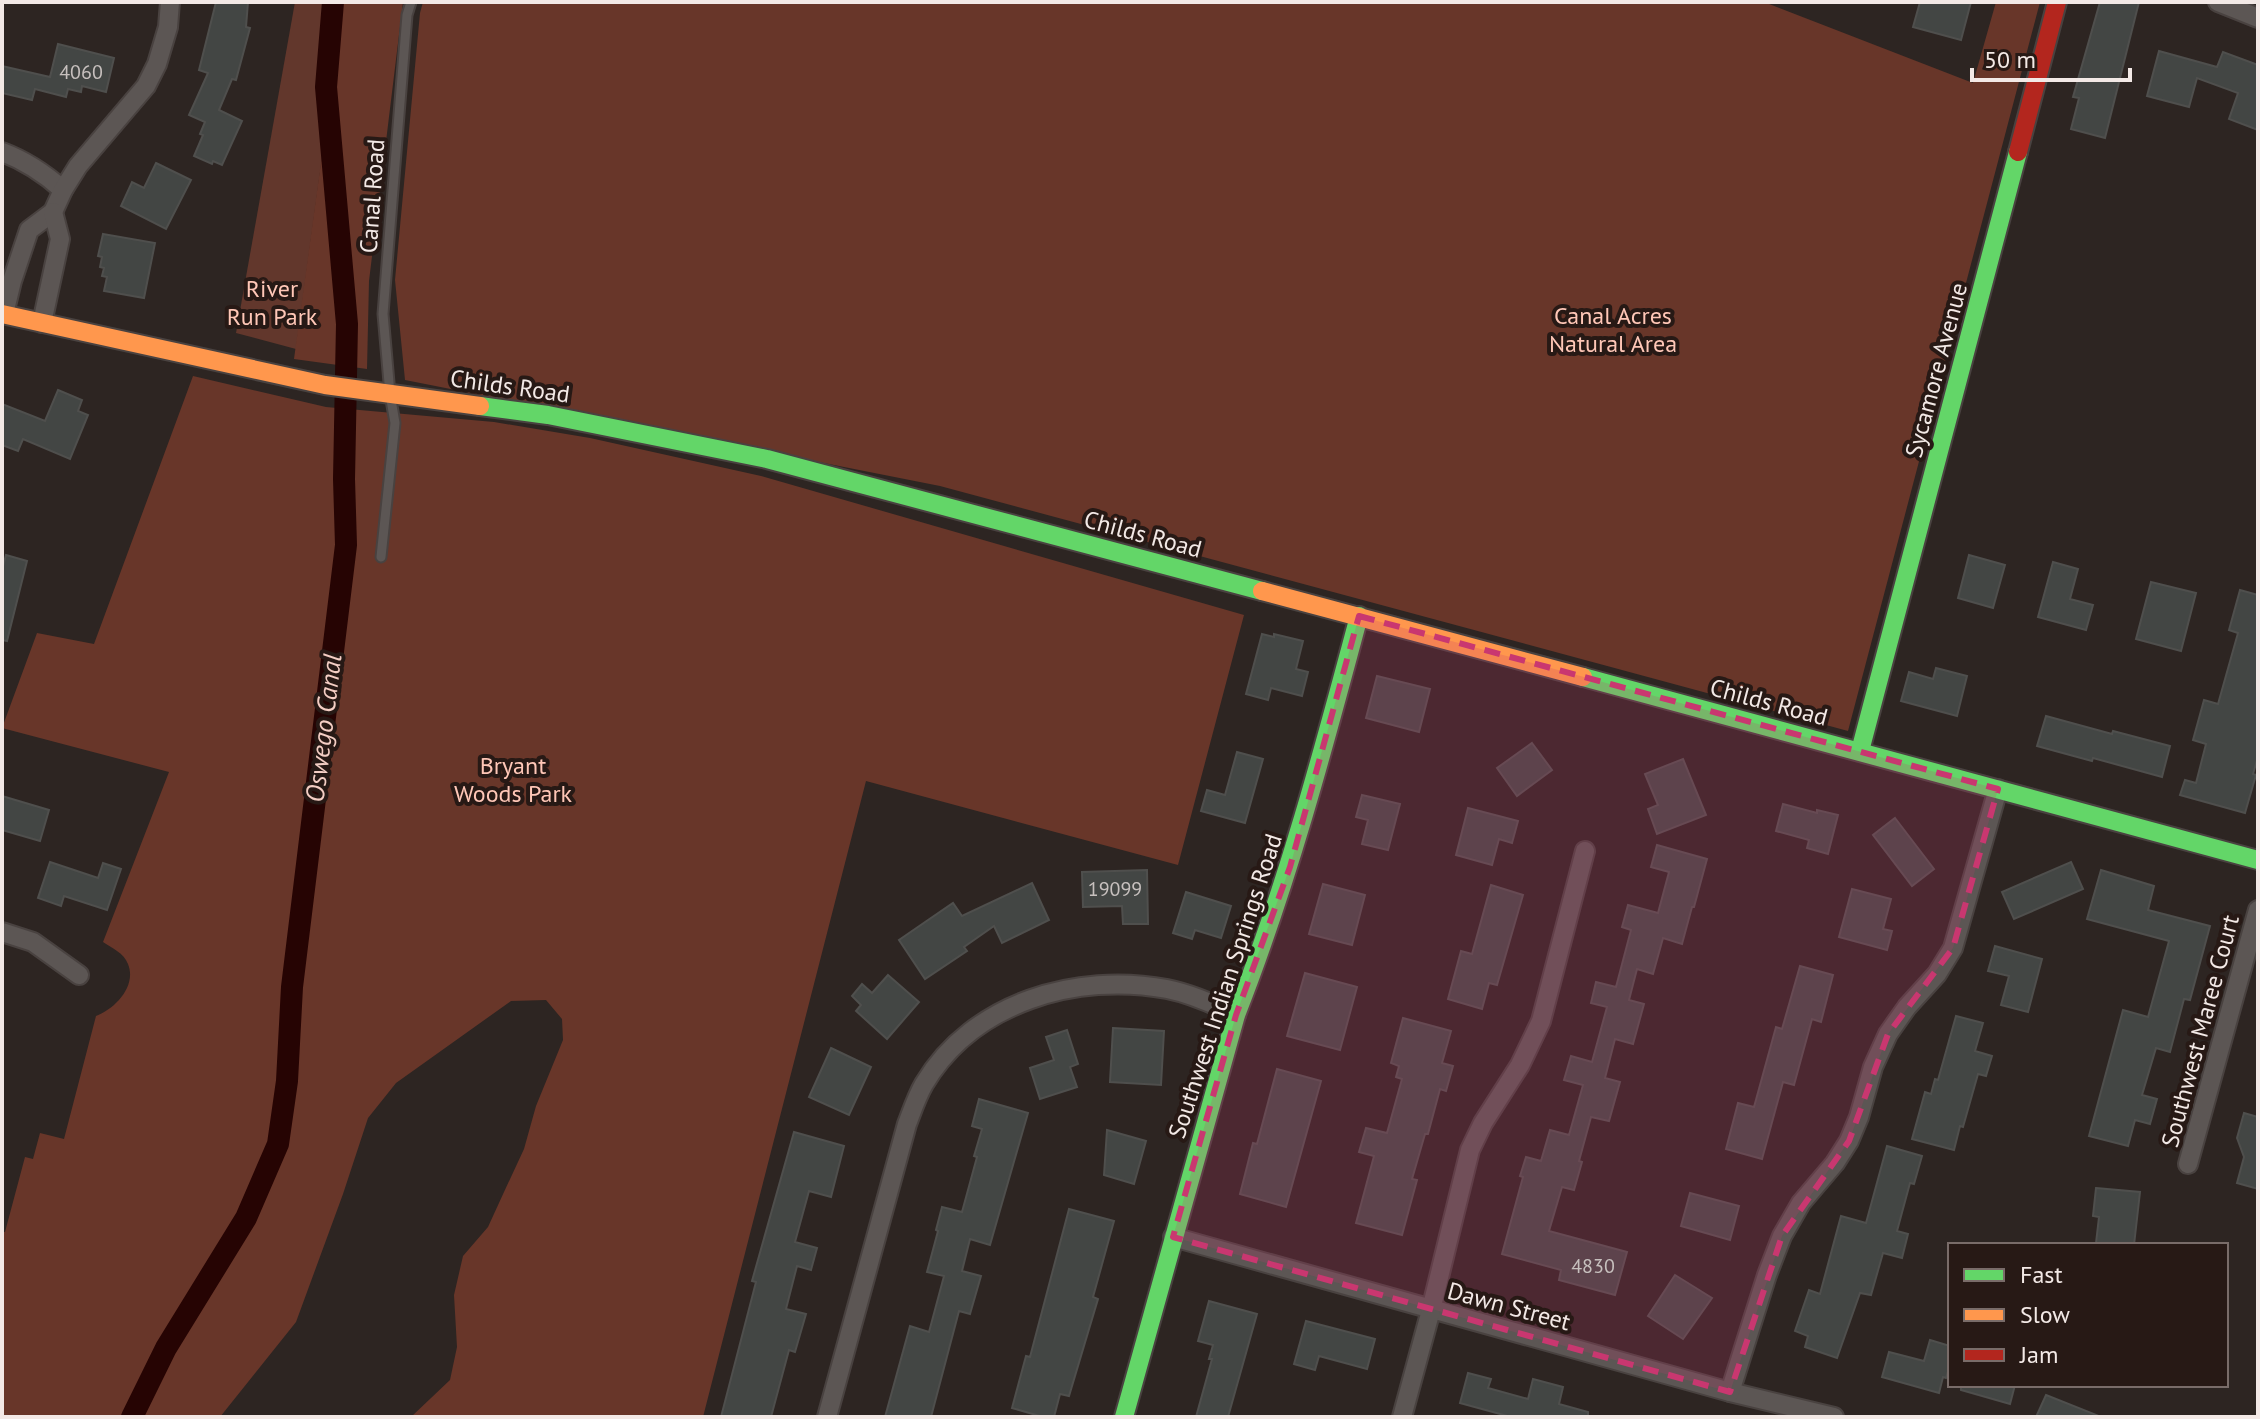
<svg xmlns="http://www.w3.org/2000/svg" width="2260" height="1419" viewBox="0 0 2260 1419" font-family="'PT Sans',sans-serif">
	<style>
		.green { fill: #62372c }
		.forest { fill: #683629 }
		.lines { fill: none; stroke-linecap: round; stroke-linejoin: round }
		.canal { stroke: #260403; stroke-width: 22 }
		.building { fill: #434644; stroke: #4f4f4d; stroke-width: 2 }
		.lane-casing { stroke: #494240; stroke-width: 13 }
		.street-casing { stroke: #494240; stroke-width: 22 }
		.fast-casing { stroke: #494240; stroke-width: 22 }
		.slow-casing { stroke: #494240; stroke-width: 22 }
		.jam-casing { stroke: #494240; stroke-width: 22 }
		.lane { stroke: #5c5654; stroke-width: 9 }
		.street { stroke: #5c5654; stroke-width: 18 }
		.fast { stroke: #63d668; stroke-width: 18 }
		.slow { stroke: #ff974d; stroke-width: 18 }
		.jam { stroke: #b3261e; stroke-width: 18 }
		.marked { fill: #c93770; fill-opacity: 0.2; stroke: #c93770; stroke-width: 6; stroke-dasharray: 16 10; stroke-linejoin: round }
		.labels { text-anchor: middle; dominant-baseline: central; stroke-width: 8; stroke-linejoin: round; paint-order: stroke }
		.number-label { font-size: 20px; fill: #c7c0be }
		.street-label { font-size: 24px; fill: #f3e9e6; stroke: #271915 }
		.park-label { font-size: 24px; fill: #ffc7b7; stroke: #271915 }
		.water-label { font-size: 26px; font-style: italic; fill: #f4cec4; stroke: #271915 }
	</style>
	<rect width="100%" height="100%" fill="#2d2522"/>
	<path class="green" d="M 295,2 L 343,2 L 296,349 L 236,333 Z"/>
	<g class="forest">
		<path d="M 343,2 L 403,2 L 369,281 L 367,369 L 294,359 Z"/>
		<path d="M 423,2 L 1764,2 L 1973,83 L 1996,2 L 2040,2 L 1848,731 L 940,486 L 405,380 L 395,280 L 420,13 Z"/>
		<path d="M 193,376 L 326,407 L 494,422 L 590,438 L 761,476 L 1244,615 L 1178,865 L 866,781 L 703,1417 L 411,1417 L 450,1380 L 457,1347 L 454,1295 L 463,1256 L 488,1227 L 504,1192 L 524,1149 L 536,1106 L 563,1040 L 562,1019 L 546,1000 L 511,1001 L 396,1083 L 368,1118 L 343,1194 L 296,1322 L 220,1417 L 2,1417 L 2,1232 L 5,1232 L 25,1157 L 33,1159 L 40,1133 L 64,1139 L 96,1016 C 115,1009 137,986 128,964 C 124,953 112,948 103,942 L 169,772 L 2,728 L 37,633 L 94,644 Z"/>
	</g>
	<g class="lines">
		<path class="canal" d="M 132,1417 L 166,1348 L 246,1218 L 278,1144 L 287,1081 L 292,987 L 346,545 L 344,479 L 347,324 L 326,87 L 333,2"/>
	</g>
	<g class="building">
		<path d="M 216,2 L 248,2 L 246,27 L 250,28 L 236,80 L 232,79 L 219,110 L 242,121 L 222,165 L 213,161 L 212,164 L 194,156 L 203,135 L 200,134 L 205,122 L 189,115 L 208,73 L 199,70 Z"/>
		<path d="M 1920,2 L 1971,2 L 1961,40 L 1913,27 Z"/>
		<path d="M 2100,2 L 2139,2 L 2105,138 L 2071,129 L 2079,98 L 2073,97 Z"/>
		<path d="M 58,44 L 114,58 L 106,92 L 82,86 L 81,92 L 68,89 L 66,97 L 35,89 L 32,100 L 2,93 L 2,66 L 50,77 Z"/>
		<path d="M 2159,51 L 2217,67 L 2223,52 L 2258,65 L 2258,130 L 2229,119 L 2238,93 L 2197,78 L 2189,107 L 2147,96 Z"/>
		<path d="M 156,163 L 191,180 L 166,229 L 121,206 L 132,182 L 144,188 Z"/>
		<path d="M 103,234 L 155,243 L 144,298 L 104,291 L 107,277 L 102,276 L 104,268 L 100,267 L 102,257 L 98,256 Z"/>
		<path d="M 58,390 L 82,400 L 78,411 L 88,415 L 70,459 L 23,439 L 18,451 L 2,445 L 2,404 L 45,421 Z"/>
		<path d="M 6,555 L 27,561 L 7,641 L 2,640 L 2,570 Z"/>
		<path d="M 1969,555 L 2005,565 L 1993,608 L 1958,598 Z"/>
		<path d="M 2053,562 L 2078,569 L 2070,599 L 2093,605 L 2086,630 L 2038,617 Z"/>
		<path d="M 2151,582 L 2196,593 L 2181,651 L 2136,639 Z"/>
		<path d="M 2240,590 L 2258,595 L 2258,757 L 2253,774 L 2256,775 L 2245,813 L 2180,795 L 2185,780 L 2196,783 L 2206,744 L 2193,740 L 2204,700 L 2218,704 L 2238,633 L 2229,630 Z"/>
		<path d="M 1262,634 L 1274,637 L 1274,634 L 1303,641 L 1296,669 L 1308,672 L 1302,696 L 1271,688 L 1268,700 L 1246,694 Z"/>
		<path d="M 1936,668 L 1967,676 L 1957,716 L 1901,701 L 1909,672 L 1933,679 Z"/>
		<path d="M 1377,676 L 1430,689 L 1419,732 L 1366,718 Z"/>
		<path d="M 2046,716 L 2112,734 L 2113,731 L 2170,746 L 2162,777 L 2093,758 L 2092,761 L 2037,746 Z"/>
		<path d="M 1532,743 L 1552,770 L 1517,796 L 1497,768 Z"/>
		<path d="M 1237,752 L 1263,759 L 1245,823 L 1201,811 L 1207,790 L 1225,795 Z"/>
		<path d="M 1683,759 L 1706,815 L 1657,834 L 1648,809 L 1658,805 L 1645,774 Z"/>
		<path d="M 1362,795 L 1400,804 L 1388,850 L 1362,844 L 1368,820 L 1356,817 Z"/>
		<path d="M 2,796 L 49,810 L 40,841 L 2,830 Z"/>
		<path d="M 1783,804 L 1817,813 L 1817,810 L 1838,815 L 1828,854 L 1807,848 L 1809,840 L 1776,831 Z"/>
		<path d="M 1468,808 L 1518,821 L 1512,843 L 1499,839 L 1492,865 L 1456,855 Z"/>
		<path d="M 1895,818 L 1934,869 L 1912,886 L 1873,835 Z"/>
		<path d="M 1657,845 L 1707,859 L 1694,907 L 1692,907 L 1682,944 L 1663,938 L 1653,974 L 1637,969 L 1629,1000 L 1644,1004 L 1633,1044 L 1615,1039 L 1605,1078 L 1620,1082 L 1609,1121 L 1591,1117 L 1579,1161 L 1582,1162 L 1574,1190 L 1562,1187 L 1549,1231 L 1627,1252 L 1615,1295 L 1559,1280 L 1561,1270 L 1502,1254 L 1523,1177 L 1520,1176 L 1526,1157 L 1541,1161 L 1550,1130 L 1569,1135 L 1583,1085 L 1564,1080 L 1571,1056 L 1592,1062 L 1607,1007 L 1591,1003 L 1596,982 L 1616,987 L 1631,930 L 1622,927 L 1628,905 L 1658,913 L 1669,872 L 1651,867 Z"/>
		<path d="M 50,862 L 98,878 L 103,863 L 121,869 L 107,910 L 64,896 L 61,906 L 38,898 Z"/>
		<path d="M 2071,862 L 2083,889 L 2014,919 L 2002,892 Z"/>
		<path d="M 1147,870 L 1148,924 L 1123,924 L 1122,906 L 1083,907 L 1082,872 Z"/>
		<path d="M 2101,870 L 2154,886 L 2148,910 L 2210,926 L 2190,1000 L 2184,999 L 2170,1052 L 2156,1048 L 2142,1095 L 2157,1099 L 2150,1124 L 2135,1120 L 2128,1146 L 2089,1136 L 2123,1010 L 2148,1017 L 2169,941 L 2087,919 Z"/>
		<path d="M 1032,883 L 1049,920 L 1002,943 L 994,926 L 964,947 L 967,951 L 925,979 L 899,940 L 953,903 L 962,916 Z"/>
		<path d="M 1323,884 L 1365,895 L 1352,945 L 1309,934 Z"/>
		<path d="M 1491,885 L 1523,895 L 1497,985 L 1489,983 L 1482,1009 L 1448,999 L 1461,951 L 1472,954 Z"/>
		<path d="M 1852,889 L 1891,899 L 1883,929 L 1892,931 L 1887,950 L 1839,937 Z"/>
		<path d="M 1186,892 L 1231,906 L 1221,938 L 1195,930 L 1192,939 L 1173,933 Z"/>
		<path d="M 1995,946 L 2042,959 L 2028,1012 L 2001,1005 L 2009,976 L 1988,971 Z"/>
		<path d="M 1800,966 L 1833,975 L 1821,1022 L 1812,1019 L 1794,1085 L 1783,1082 L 1762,1159 L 1726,1149 L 1738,1103 L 1754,1107 L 1776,1027 L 1782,1029 Z"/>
		<path d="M 1305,973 L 1357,987 L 1340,1050 L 1287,1036 Z"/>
		<path d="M 888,975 L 919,1002 L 887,1039 L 856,1011 L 861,1005 L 852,996 L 862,984 L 872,993 Z"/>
		<path d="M 1956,1016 L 1983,1023 L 1975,1051 L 1992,1056 L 1986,1076 L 1978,1074 L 1963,1127 L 1960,1126 L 1954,1150 L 1912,1139 L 1925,1092 L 1931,1094 L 1935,1079 L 1938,1080 Z"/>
		<path d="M 1403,1018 L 1451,1031 L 1442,1063 L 1453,1066 L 1446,1091 L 1440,1089 L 1428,1134 L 1425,1134 L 1412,1179 L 1417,1180 L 1402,1235 L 1356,1223 L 1374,1156 L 1359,1152 L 1366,1128 L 1387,1133 L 1402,1079 L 1396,1077 L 1399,1066 L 1391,1063 Z"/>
		<path d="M 1113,1028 L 1164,1031 L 1161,1085 L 1110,1082 Z"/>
		<path d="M 1067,1030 L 1078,1064 L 1070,1067 L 1077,1087 L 1040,1099 L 1030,1068 L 1054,1060 L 1046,1037 Z"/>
		<path d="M 831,1048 L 871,1067 L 849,1115 L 809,1097 Z"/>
		<path d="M 1277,1069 L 1321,1081 L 1286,1207 L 1240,1194 L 1253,1143 L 1257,1144 Z"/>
		<path d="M 979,1099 L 1028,1113 L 990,1245 L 970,1239 L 962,1271 L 981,1276 L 970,1314 L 959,1311 L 931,1417 L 885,1417 L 910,1326 L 929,1332 L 944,1276 L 927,1272 L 938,1231 L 936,1230 L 942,1207 L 962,1212 L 977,1157 L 974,1156 L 982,1129 L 972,1126 Z"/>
		<path d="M 2244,1113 L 2258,1117 L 2258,1189 L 2237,1183 L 2244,1157 L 2237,1138 Z"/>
		<path d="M 1107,1130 L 1146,1141 L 1134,1184 L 1104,1175 Z"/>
		<path d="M 794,1132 L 844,1146 L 831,1197 L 809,1191 L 795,1242 L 817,1248 L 811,1270 L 797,1266 L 786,1309 L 806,1314 L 795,1352 L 789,1350 L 771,1417 L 721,1417 L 756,1282 L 752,1281 Z"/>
		<path d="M 1887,1146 L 1922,1156 L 1914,1184 L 1910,1183 L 1897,1231 L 1908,1234 L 1902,1258 L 1883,1253 L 1871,1295 L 1860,1293 L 1837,1358 L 1805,1347 L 1808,1336 L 1795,1331 L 1809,1290 L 1820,1294 L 1841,1216 L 1866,1223 Z"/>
		<path d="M 2096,1188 L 2140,1192 L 2134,1245 L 2096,1243 L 2099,1217 L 2093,1216 Z"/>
		<path d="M 1690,1193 L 1739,1206 L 1730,1240 L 1681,1226 Z"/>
		<path d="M 1069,1209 L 1114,1221 L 1093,1297 L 1098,1299 L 1069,1396 L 1060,1394 L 1054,1417 L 1043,1417 L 1012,1408 L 1026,1356 L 1030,1357 Z"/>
		<path d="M 1675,1275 L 1712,1298 L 1683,1339 L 1648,1316 Z"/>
		<path d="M 1209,1301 L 1257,1314 L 1228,1417 L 1196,1417 L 1212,1359 L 1209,1359 L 1213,1345 L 1198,1341 Z"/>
		<path d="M 1306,1321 L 1375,1339 L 1367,1369 L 1319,1356 L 1315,1370 L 1294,1364 Z"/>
		<path d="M 1930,1340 L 1950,1346 L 1950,1365 L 1946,1378 L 1943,1377 L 1939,1393 L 1882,1377 L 1889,1352 L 1924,1361 Z"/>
		<path d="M 1468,1373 L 1491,1379 L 1488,1388 L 1528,1399 L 1533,1379 L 1563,1387 L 1559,1404 L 1588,1412 L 1588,1417 L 1511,1417 L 1460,1403 Z"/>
		<path d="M 1961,1385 L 2015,1385 L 2010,1404 L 1961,1390 Z"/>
		<path d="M 2046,1395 L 2099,1416 L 2098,1417 L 2036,1417 Z"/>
	</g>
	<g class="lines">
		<defs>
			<path id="lane" d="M 381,557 L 395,423 L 390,394 L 383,314 L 407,15 L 411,2"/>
			<g id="street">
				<path d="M 2218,2 L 2258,18"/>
				<path d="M 2,152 C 26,161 44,173 63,190"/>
				<path d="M 4,314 L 12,281 L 29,230 L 53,212 L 63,190 L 78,166 L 146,86 L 157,64 L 168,27 L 170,2"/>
				<path d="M 42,323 L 60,239 L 53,212"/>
				<path d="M 2,932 L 33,942 L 79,975"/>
				<path d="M 2188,1164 L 2258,910"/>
				<path d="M 1173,1237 L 1730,1392 L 1834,1417"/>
				<path d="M 1730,1392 L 1767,1275 L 1782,1236 L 1801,1203 L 1835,1163 L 1849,1141 L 1859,1117 L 1873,1067 L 1888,1034 L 1907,1007 L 1937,974 L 1953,948 L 1998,789"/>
				<path d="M 827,1417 L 907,1124 C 912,1111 917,1096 924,1084 C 973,1002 1077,972 1167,989 C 1192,994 1214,1004 1236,1015"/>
				<path d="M 1402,1417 L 1431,1310 L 1470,1150 L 1483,1123 L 1520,1065 L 1541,1021 L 1585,851"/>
			</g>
			<g id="fast">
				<path d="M 480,406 L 548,415 L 767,459 L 1262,591"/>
				<path d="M 1583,677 L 2258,860"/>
				<path d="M 1860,751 L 2018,152"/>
				<path d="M 1124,1417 L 1236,1015 C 1287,885 1323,751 1359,616"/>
			</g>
			<g id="slow">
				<path d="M 2,314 L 325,385 L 480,406"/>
				<path d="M 1262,591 L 1583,677"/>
			</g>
			<path id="jam" d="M 2018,152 L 2057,2"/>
		</defs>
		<use href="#lane" class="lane-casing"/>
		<use href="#street" class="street-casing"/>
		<use href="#fast" class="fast-casing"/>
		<use href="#slow" class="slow-casing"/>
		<use href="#jam" class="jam-casing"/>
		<use href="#lane" class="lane"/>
		<use href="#street" class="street"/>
		<use href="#fast" class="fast"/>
		<use href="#slow" class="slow"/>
		<use href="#jam" class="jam"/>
	</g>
	<path class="marked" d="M 1359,616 L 1998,789 L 1953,948 L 1888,1034 L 1849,1141 L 1782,1236 L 1730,1392 L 1173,1237 L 1236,1015 L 1290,867 Z"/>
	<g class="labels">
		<g class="number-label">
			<text x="81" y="72">4060</text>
			<text x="1115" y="889">19099</text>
			<text x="1593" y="1266">4830</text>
		</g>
		<g class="street-label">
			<text transform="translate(372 196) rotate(-86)">Canal Road</text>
			<text transform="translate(1936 370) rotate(-75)">Sycamore Avenue</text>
			<text transform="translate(510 386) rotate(8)">Childs Road</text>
			<text transform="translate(1143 534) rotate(15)">Childs Road</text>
			<text transform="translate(1769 702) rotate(15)">Childs Road</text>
			<text transform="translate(1225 986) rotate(-72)">Southwest Indian Springs Road</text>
			<text transform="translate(2200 1031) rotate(-75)">Southwest Maree Court</text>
			<text transform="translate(1509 1306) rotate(15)">Dawn Street</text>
		</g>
		<g class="park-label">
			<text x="272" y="288">River<tspan x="272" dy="28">Run Park</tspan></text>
			<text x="1613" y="315">Canal Acres<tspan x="1613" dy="28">Natural Area</tspan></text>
			<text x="513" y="765">Bryant<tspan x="513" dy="28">Woods Park</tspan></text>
		</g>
		<g class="water-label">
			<text transform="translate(323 728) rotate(-83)">Oswego Canal</text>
		</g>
	</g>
	<rect width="2260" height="1419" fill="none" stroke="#f3e9e6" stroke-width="8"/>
	<rect x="1948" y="1243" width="280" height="144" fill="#271915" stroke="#796c69" stroke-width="2"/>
	<rect x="1964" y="1269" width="40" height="12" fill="#63d668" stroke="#796c69" stroke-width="2"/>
	<text x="2020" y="1283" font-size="24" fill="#f3e9e6">Fast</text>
	<rect x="1964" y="1309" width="40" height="12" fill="#ff974d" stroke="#796c69" stroke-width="2"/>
	<text x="2020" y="1323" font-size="24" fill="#f3e9e6">Slow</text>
	<rect x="1964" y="1349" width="40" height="12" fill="#b3261e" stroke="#796c69" stroke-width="2"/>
	<text x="2020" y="1363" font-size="24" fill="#f3e9e6">Jam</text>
	<path d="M1972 68v12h158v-12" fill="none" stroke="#f3e9e6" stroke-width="4"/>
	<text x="1984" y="68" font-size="24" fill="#f3e9e6" stroke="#271915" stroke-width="6" paint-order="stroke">50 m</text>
</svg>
